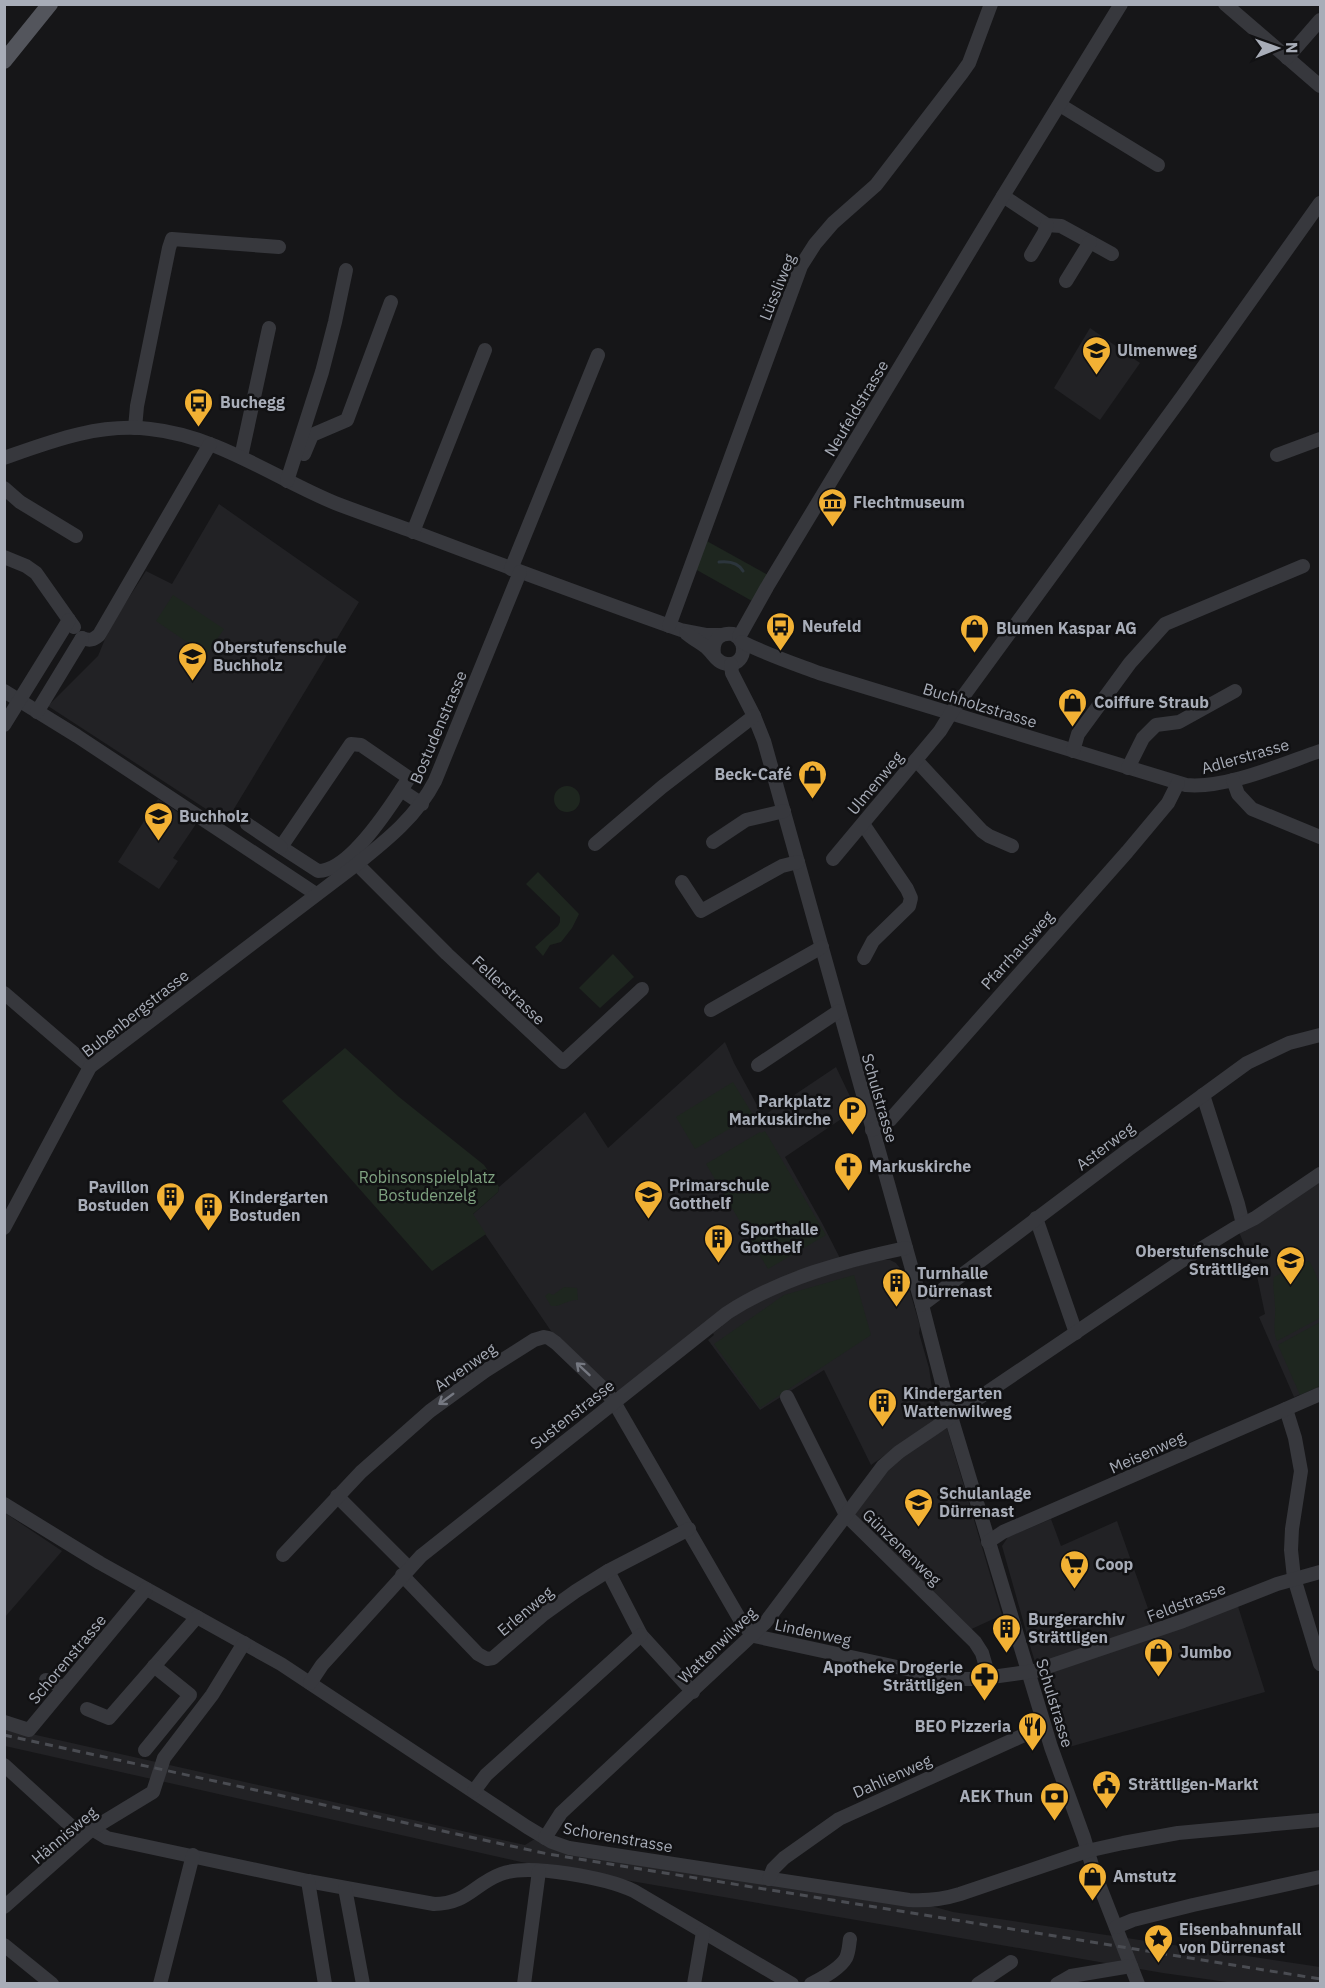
<svg xmlns="http://www.w3.org/2000/svg" width="1325" height="1988" viewBox="0 0 1325 1988" font-family="'IBM Plex Sans',sans-serif">
	<style>
		.built { fill: #222225 }
		.green { fill: #1e261f }
		.lines { fill: none; stroke-linecap: round; stroke-linejoin: round }
		.stream { stroke: #2c353c; stroke-width: 3 }
		.minor { stroke: #37383d; stroke-width: 14 }
		.major { stroke: #53555c; stroke-width: 16 }
		.rail { stroke: #4a4c52; stroke-width: 3; stroke-dasharray: 8 6; stroke-linecap: butt }
		.oneway { stroke: #757881 }
		.labels { text-anchor: middle; dominant-baseline: central; stroke-width: 5; stroke-linejoin: round; paint-order: stroke }
		.street-label { font-size: 16px; fill: #a8adb8; stroke: #111113 }
		.poi-label { font-size: 16px; font-weight: bold; fill: #a8adb8; stroke: #111113; text-anchor: start }
		.park-label { font-size: 16px; fill: #7fa381; stroke: #111113 }
	</style>
	<rect width="100%" height="100%" fill="#161618"/>
	<g class="built">
		<path d="M 1090,328 L 1140,363 L 1100,420 L 1054,388 Z"/>
		<path d="M 219,504 L 359,602 L 226,822 L 48,706 L 98,656 L 110,627 L 146,571 L 172,584 Z"/>
		<path d="M 158,799 L 196,824 L 173,858 L 178,861 L 159,889 L 118,862 Z"/>
		<path d="M 725,1042 L 734,1063 L 763,1116 L 836,1067 L 856,1109 L 785,1157 L 822,1223 L 843,1264 L 771,1288 L 622,1396 L 551,1331 L 472,1215 L 498,1192 L 499,1187 L 585,1112 L 608,1148 Z"/>
		<path d="M 1320,1178 L 1320,1386 L 1294,1397 L 1259,1317 L 1265,1314 L 1257,1276 L 1239,1232 Z"/>
		<path d="M 881,1260 L 890,1260 L 896,1263 L 905,1275 L 920,1326 L 919,1333 L 929,1368 L 936,1416 L 934,1421 L 871,1465 L 824,1370 L 760,1410 L 708,1340 L 714,1335 L 713,1333 L 722,1326 L 722,1323 L 790,1284 Z"/>
		<path d="M 947,1428 L 1002,1615 L 965,1632 L 846,1515 L 883,1466 Z"/>
		<path d="M 5,1513 L 62,1551 L 5,1617 Z"/>
		<path d="M 1051,1519 L 1061,1546 L 1117,1521 L 1156,1631 L 1236,1600 L 1265,1692 L 1062,1749 L 1031,1649 L 1002,1546 L 1008,1537 Z"/>
		<path d="M 5,1728 L 525,1845 L 533,1840 L 545,1838 L 909,1900 L 953,1912 L 1320,1967 L 1320,1983 L 1234,1983 L 1163,1973 L 521,1862 L 5,1746 Z"/>
	</g>
	<g class="green">
		<path d="M 705,540 L 768,575 L 752,601 L 695,569 Z"/>
		<path d="M 173,595 L 224,629 L 206,655 L 156,621 Z"/>
		<circle cx="567" cy="799" r="13"/>
		<path d="M 538,872 L 579,914 L 572,928 L 561,942 L 550,945 L 543,956 L 535,947 L 558,926 L 560,922 L 560,917 L 526,884 Z"/>
		<path d="M 613,954 L 634,977 L 600,1008 L 579,988 Z"/>
		<path d="M 345,1048 L 399,1097 L 484,1165 L 499,1187 L 498,1192 L 473,1214 L 486,1234 L 432,1271 L 282,1101 Z"/>
		<path d="M 733,1082 L 753,1115 L 695,1149 L 676,1117 Z"/>
		<path d="M 765,1131 L 826,1235 L 768,1269 L 706,1164 L 760,1132 L 761,1133 Z"/>
		<path d="M 1309,1261 C 1313,1266 1322,1288 1320,1295 C 1320,1298 1318,1301 1318,1304 L 1320,1310 L 1320,1318 L 1277,1341 C 1272,1330 1276,1319 1275,1307 C 1275,1296 1272,1288 1274,1277 L 1303,1262 Z"/>
		<path d="M 854,1275 L 871,1335 L 760,1408 L 714,1344 L 784,1295 Z"/>
		<path d="M 564,1287 L 577,1288 L 578,1300 C 568,1299 561,1307 551,1306 L 545,1296 L 549,1293 L 553,1295 Z"/>
		<path d="M 1320,1322 L 1320,1386 L 1300,1395 L 1278,1345 Z"/>
	</g>
	<g class="lines">
		<path class="stream" d="M 719,562 C 728,561 738,562 743,571"/>
		<g class="minor">
			<path d="M 1225,4 L 1320,86"/>
			<path d="M 1287,58 L 1320,20"/>
			<path d="M 1060,105 L 1158,165"/>
			<path d="M 1003,196 L 1047,225 L 1061,226 L 1112,254"/>
			<path d="M 1031,255 L 1044,233 L 1047,225"/>
			<path d="M 1066,281 L 1090,242"/>
			<path d="M 135,428 L 137,406 L 169,248 L 172,239 L 279,247"/>
			<path d="M 304,454 L 312,435 L 347,420 L 391,302"/>
			<path d="M 1277,455 L 1320,439"/>
			<path d="M 241,457 L 269,328"/>
			<path d="M 4,458 C 52,441 99,423 150,429 C 218,436 274,478 335,503 C 361,513 387,522 412,531 C 502,565 591,598 681,630 L 707,635 L 721,635"/>
			<path d="M 287,481 L 322,372 L 335,322 L 346,270"/>
			<path d="M 4,488 L 20,502 L 76,536"/>
			<path d="M 413,532 L 485,350"/>
			<path d="M 4,557 L 26,566 L 36,573 L 74,627"/>
			<path d="M 511,569 L 598,355"/>
			<path d="M 669,626 L 801,266 L 815,244 L 833,223 L 876,185 L 962,73 L 969,63 L 991,4"/>
			<path d="M 686,633 C 692,638 699,642 706,647 C 712,652 716,661 723,663 C 742,670 752,644 733,634 C 720,632 712,640 714,654"/>
			<path d="M 739,637 L 767,587 L 1003,196 L 1121,4"/>
			<path d="M 82,638 C 90,641 93,640 99,635 L 210,444"/>
			<path d="M 742,642 C 768,655 792,663 819,673 L 1186,785 C 1226,789 1282,764 1320,751"/>
			<path d="M 731,664 L 732,673 L 754,716 L 764,741 L 922,1305 L 949,1410 L 1051,1747 L 1084,1838 L 1093,1869 L 1138,1984"/>
			<path d="M 4,691 L 77,736 L 316,894"/>
			<path d="M 37,712 L 82,638"/>
			<path d="M 4,725 L 69,620"/>
			<path d="M 1073,751 L 1078,734 L 1130,663 L 1165,624 L 1303,566"/>
			<path d="M 916,760 L 982,831 L 989,836 L 1012,846"/>
			<path d="M 1128,768 L 1143,738 L 1156,725 L 1179,722 L 1235,691"/>
			<path d="M 1233,780 L 1238,794 L 1252,809 L 1320,837"/>
			<path d="M 401,790 C 386,813 348,871 318,871 L 281,847 L 351,744 L 361,745 L 409,778 L 401,790 L 422,804"/>
			<path d="M 247,824 L 281,847"/>
			<path d="M 863,824 L 907,889 L 911,898 L 909,906 L 873,941 L 864,958"/>
			<path d="M 713,842 L 746,820 L 784,811"/>
			<path d="M 595,844 L 662,787 L 754,716"/>
			<path d="M 833,859 L 940,731 L 951,713 L 1182,397 L 1320,203"/>
			<path d="M 357,864 L 447,954 L 563,1062 L 642,989"/>
			<path d="M 682,882 L 701,911 L 782,866 L 798,862"/>
			<path d="M 4,993 L 90,1067"/>
			<path d="M 711,1010 L 822,947"/>
			<path d="M 758,1065 L 839,1011"/>
			<path d="M 1203,1095 L 1238,1204 L 1243,1224"/>
			<path d="M 872,1130 L 890,1120 L 1127,852 L 1168,803 L 1178,783"/>
			<path d="M 1036,1218 L 1076,1333"/>
			<path d="M 4,1228 L 90,1067 L 357,864 C 387,840 417,816 435,781 L 520,572"/>
			<path d="M 922,1305 L 1129,1149 L 1247,1063 L 1289,1043 L 1320,1035"/>
			<path d="M 787,1397 L 846,1515 L 975,1642 L 982,1653 L 989,1677"/>
			<path d="M 1286,1409 L 1295,1438 L 1301,1471 L 1292,1529 L 1291,1550 L 1294,1578 L 1320,1664"/>
			<path d="M 337,1496 L 409,1568"/>
			<path d="M 4,1504 L 100,1563 L 281,1664 L 527,1827 L 552,1842 L 569,1848 L 909,1900 C 927,1901 944,1899 960,1894 L 1087,1851 L 1123,1843 L 1178,1833 L 1320,1820"/>
			<path d="M 988,1542 L 1003,1532 L 1320,1394"/>
			<path d="M 283,1555 L 361,1472 L 430,1411 L 485,1371 L 534,1340 L 544,1337 L 549,1338 L 556,1343 L 603,1388 L 614,1402 L 742,1623 L 754,1636 L 952,1679 L 977,1679 L 1035,1671 L 1183,1621 L 1277,1584 L 1320,1572"/>
			<path d="M 608,1571 L 641,1635 L 693,1692"/>
			<path d="M 402,1575 L 478,1654 L 487,1659 L 493,1658 L 544,1614 L 576,1591 L 608,1571 L 689,1529"/>
			<path d="M 46,1680 L 64,1687"/>
			<path d="M 310,1683 L 322,1665 L 421,1556 L 727,1313 C 781,1278 844,1261 906,1248"/>
			<path d="M 87,1709 L 109,1718 L 197,1617"/>
			<path d="M 4,1722 L 29,1730 L 146,1589"/>
			<path d="M 145,1750 L 190,1695 L 154,1666"/>
			<path d="M 4,1765 L 83,1837"/>
			<path d="M 474,1791 L 486,1775 L 641,1635"/>
			<path d="M 92,1829 L 107,1838 L 308,1881 L 434,1904 C 467,1904 474,1884 501,1874 C 529,1863 607,1878 634,1891 L 792,1984"/>
			<path d="M 545,1838 L 561,1813 L 765,1623 L 883,1466 L 899,1452 L 1186,1258 L 1235,1228 L 1255,1218 L 1320,1174"/>
			<path d="M 769,1879 L 773,1869 L 784,1858 L 839,1819 L 1044,1726"/>
			<path d="M 308,1881 L 325,1984"/>
			<path d="M 345,1888 L 363,1984"/>
			<path d="M 4,1907 L 92,1829 L 153,1792 L 164,1758 L 212,1695 L 244,1643"/>
			<path d="M 1116,1927 L 1133,1920 L 1193,1905 L 1320,1877"/>
			<path d="M 4,1945 L 52,1984"/>
			<path d="M 160,1984 L 193,1855"/>
			<path d="M 524,1984 L 539,1871"/>
			<path d="M 694,1984 L 703,1932"/>
			<path d="M 811,1984 C 822,1978 840,1969 846,1958 C 849,1952 849,1945 850,1939"/>
			<path d="M 978,1984 L 1011,1962"/>
			<path d="M 1057,1984 L 1071,1976 L 1131,1966"/>
		</g>
		<path class="major" d="M 4,61 L 50,4"/>
		<path class="rail" d="M 4,1735 L 548,1854 L 1320,1979"/>
	</g>
	<defs><path id="oneway-shaft" d="M-6 0H5M1.5-3L5.5 0L1.5 3" fill="none" stroke-width="1.6" stroke-linecap="round" stroke-linejoin="round" transform="scale(1.5)"/></defs>
	<g class="oneway">
		<use href="#oneway-shaft" transform="translate(583 1369) rotate(-137)"/>
		<use href="#oneway-shaft" transform="translate(446 1399) rotate(144)"/>
	</g>
	<defs>
		<symbol id="school-pin" viewBox="-11 -11 22 30"><path d="M0 17L-7.5 6A9.5 9.5 0 1 1 7.5 6Z" fill="#f2b134" stroke="#111113"/><path d="M0-5L7-2L0 1L-7-2ZM-4 1L0 2.5L4 1V4Q0 6-4 4Z" fill="#111"/></symbol>
		<symbol id="bus-pin" viewBox="-11 -11 22 30"><path d="M0 17L-7.5 6A9.5 9.5 0 1 1 7.5 6Z" fill="#f2b134" stroke="#111113"/><path d="M-5-6H5V4H4V6H2V4H-2V6H-4V4H-5ZM-3.5-4V0h7V-4ZM-3.5 1.2v1.5H-2V1.2ZM2 1.2v1.5H3.5V1.2Z" fill="#111"/></symbol>
		<symbol id="museum-pin" viewBox="-11 -11 22 30"><path d="M0 17L-7.5 6A9.5 9.5 0 1 1 7.5 6Z" fill="#f2b134" stroke="#111113"/><path d="M0-6L6-3V-2H-6V-3ZM-5-1h2V3h-2ZM-1-1h2V3h-2ZM3-1h2V3H3ZM-6 4H6V6H-6Z" fill="#111"/></symbol>
		<symbol id="shop-pin" viewBox="-11 -11 22 30"><path d="M0 17L-7.5 6A9.5 9.5 0 1 1 7.5 6Z" fill="#f2b134" stroke="#111113"/><path d="M-5-2.5h2.3a2.7 3.5 0 0 1 5.4 0H5L5.5 6h-11ZM-1.5-2.5h3a1.5 2.3 0 0 0-3 0Z" fill="#111"/></symbol>
		<symbol id="parking-pin" viewBox="-11 -11 22 30"><path d="M0 17L-7.5 6A9.5 9.5 0 1 1 7.5 6Z" fill="#f2b134" stroke="#111113"/><path d="M-3.5-5.5H1a3.5 3.5 0 0 1 0 7H-1V5.5H-3.5ZM-1-3.4V-.6H.8a1.4 1.4 0 0 0 0-2.8Z" fill="#111"/></symbol>
		<symbol id="church-pin" viewBox="-11 -11 22 30"><path d="M0 17L-7.5 6A9.5 9.5 0 1 1 7.5 6Z" fill="#f2b134" stroke="#111113"/><path d="M-1.2-6h2.4v3.5h3.3v2.4h-3.3V6h-2.4V-.1h-3.3v-2.4h3.3Z" fill="#111"/></symbol>
		<symbol id="building-pin" viewBox="-11 -11 22 30"><path d="M0 17L-7.5 6A9.5 9.5 0 1 1 7.5 6Z" fill="#f2b134" stroke="#111113"/><path d="M-4-6H4V6H1V3H-1V6H-4ZM-2.5-4.3h1.7v1.8h-1.7ZM.8-4.3h1.7v1.8H.8ZM-2.5-1h1.7V.8h-1.7ZM.8-1h1.7V.8H.8Z" fill="#111"/></symbol>
		<symbol id="supermarket-pin" viewBox="-11 -11 22 30"><path d="M0 17L-7.5 6A9.5 9.5 0 1 1 7.5 6Z" fill="#f2b134" stroke="#111113"/><path d="M-6-5.5h2.5l.6 2H6L4.5 2H-2.5L-4.4-4H-6ZM-1.5 3.2a1.3 1.3 0 1 0 .1 0ZM3 3.2a1.3 1.3 0 1 0 .1 0Z" fill="#111"/></symbol>
		<symbol id="pharmacy-pin" viewBox="-11 -11 22 30"><path d="M0 17L-7.5 6A9.5 9.5 0 1 1 7.5 6Z" fill="#f2b134" stroke="#111113"/><path d="M-2-6h4v4h4v4h-4v4h-4v-4h-4v-4h4Z" fill="#111"/></symbol>
		<symbol id="restaurant-pin" viewBox="-11 -11 22 30"><path d="M0 17L-7.5 6A9.5 9.5 0 1 1 7.5 6Z" fill="#f2b134" stroke="#111113"/><path d="M-5-6h1v4h1v-4h1v4h1v-4h1v5L-1.5 .5V6h-2V.5L-5-1ZM5-6V6H3V1.5H1.5Q1.5-4 5-6Z" fill="#111"/></symbol>
		<symbol id="civic-pin" viewBox="-11 -11 22 30"><path d="M0 17L-7.5 6A9.5 9.5 0 1 1 7.5 6Z" fill="#f2b134" stroke="#111113"/><path d="M-.6-6.5H3V-4.5H.6V-3L4-1V1h2V6H-6V1h2V-1L-.6-3ZM-1.2 2.5V6h2.4V2.5Z" fill="#111"/></symbol>
		<symbol id="bank-pin" viewBox="-11 -11 22 30"><path d="M0 17L-7.5 6A9.5 9.5 0 1 1 7.5 6Z" fill="#f2b134" stroke="#111113"/><path d="M-6-4H6V4H-6ZM0-2.3a2.3 2.3 0 1 0 0 4.6a2.3 2.3 0 1 0 0-4.6Z" fill="#111"/></symbol>
		<symbol id="sight-pin" viewBox="-11 -11 22 30"><path d="M0 17L-7.5 6A9.5 9.5 0 1 1 7.5 6Z" fill="#f2b134" stroke="#111113"/><path d="M0-6L1.8-2.2L6-1.7L2.9 1.2L3.7 5.4L0 3.3L-3.7 5.4L-2.9 1.2L-6-1.7L-1.8-2.2Z" fill="#111"/></symbol>
	</defs>
	<g fill-rule="evenodd">
		<use href="#school-pin" x="1080" y="334" width="33" height="45"/>
		<use href="#bus-pin" x="182" y="386" width="33" height="45"/>
		<use href="#museum-pin" x="816" y="486" width="33" height="45"/>
		<use href="#bus-pin" x="764" y="610" width="33" height="45"/>
		<use href="#shop-pin" x="958" y="612" width="33" height="45"/>
		<use href="#school-pin" x="176" y="640" width="33" height="45"/>
		<use href="#shop-pin" x="1056" y="686" width="33" height="45"/>
		<use href="#shop-pin" x="796" y="758" width="33" height="45"/>
		<use href="#school-pin" x="142" y="800" width="33" height="45"/>
		<use href="#parking-pin" x="836" y="1094" width="33" height="45"/>
		<use href="#church-pin" x="832" y="1150" width="33" height="45"/>
		<use href="#school-pin" x="632" y="1178" width="33" height="45"/>
		<use href="#building-pin" x="154" y="1180" width="33" height="45"/>
		<use href="#building-pin" x="192" y="1190" width="33" height="45"/>
		<use href="#building-pin" x="702" y="1222" width="33" height="45"/>
		<use href="#school-pin" x="1274" y="1244" width="33" height="45"/>
		<use href="#building-pin" x="880" y="1266" width="33" height="45"/>
		<use href="#building-pin" x="866" y="1386" width="33" height="45"/>
		<use href="#school-pin" x="902" y="1486" width="33" height="45"/>
		<use href="#supermarket-pin" x="1058" y="1548" width="33" height="45"/>
		<use href="#building-pin" x="990" y="1612" width="33" height="45"/>
		<use href="#shop-pin" x="1142" y="1636" width="33" height="45"/>
		<use href="#pharmacy-pin" x="968" y="1660" width="33" height="45"/>
		<use href="#restaurant-pin" x="1016" y="1710" width="33" height="45"/>
		<use href="#civic-pin" x="1090" y="1768" width="33" height="45"/>
		<use href="#bank-pin" x="1038" y="1780" width="33" height="45"/>
		<use href="#shop-pin" x="1076" y="1860" width="33" height="45"/>
		<use href="#sight-pin" x="1142" y="1922" width="33" height="45"/>
	</g>
	<g class="labels">
		<g class="street-label">
			<text transform="translate(777 287) rotate(-68)">Lüssliweg</text>
			<text transform="translate(856 408) rotate(-59)">Neufeldstrasse</text>
			<text transform="translate(980 705) rotate(17)">Buchholzstrasse</text>
			<text transform="translate(438 727) rotate(-67)">Bostudenstrasse</text>
			<text transform="translate(1245 756) rotate(-16)">Adlerstrasse</text>
			<text transform="translate(875 783) rotate(-50)">Ulmenweg</text>
			<text transform="translate(1017 950) rotate(-48)">Pfarrhausweg</text>
			<text transform="translate(509 990) rotate(43)">Fellerstrasse</text>
			<text transform="translate(135 1013) rotate(-38)">Bubenbergstrasse</text>
			<text transform="translate(880 1098) rotate(74)">Schulstrasse</text>
			<text transform="translate(1105 1146) rotate(-37)">Asterweg</text>
			<text transform="translate(465 1367) rotate(-35)">Arvenweg</text>
			<text transform="translate(572 1414) rotate(-38)">Sustenstrasse</text>
			<text transform="translate(1147 1452) rotate(-24)">Meisenweg</text>
			<text transform="translate(902 1547) rotate(44)">Günzenenweg</text>
			<text transform="translate(1186 1602) rotate(-21)">Feldstrasse</text>
			<text transform="translate(525 1611) rotate(-40)">Erlenweg</text>
			<text transform="translate(813 1632) rotate(12)">Lindenweg</text>
			<text transform="translate(717 1645) rotate(-44)">Wattenwilweg</text>
			<text transform="translate(67 1659) rotate(-50)">Schorenstrasse</text>
			<text transform="translate(1055 1703) rotate(73)">Schulstrasse</text>
			<text transform="translate(892 1776) rotate(-24)">Dahlienweg</text>
			<text transform="translate(64 1835) rotate(-40)">Hännisweg</text>
			<text transform="translate(618 1837) rotate(10)">Schorenstrasse</text>
		</g>
		<g class="poi-label">
			<text x="1117" y="350">Ulmenweg</text>
			<text x="220" y="402">Buchegg</text>
			<text x="853" y="502">Flechtmuseum</text>
			<text x="802" y="626">Neufeld</text>
			<text x="996" y="628">Blumen Kaspar AG</text>
			<text x="213" y="647">Oberstufenschule<tspan x="213" dy="18">Buchholz</tspan></text>
			<text x="1094" y="702">Coiffure Straub</text>
			<text x="792" y="774" text-anchor="end">Beck-Café</text>
			<text x="179" y="816">Buchholz</text>
			<text x="831" y="1101" text-anchor="end">Parkplatz<tspan x="831" dy="18">Markuskirche</tspan></text>
			<text x="869" y="1166">Markuskirche</text>
			<text x="669" y="1185">Primarschule<tspan x="669" dy="18">Gotthelf</tspan></text>
			<text x="149" y="1187" text-anchor="end">Pavillon<tspan x="149" dy="18">Bostuden</tspan></text>
			<text x="229" y="1197">Kindergarten<tspan x="229" dy="18">Bostuden</tspan></text>
			<text x="740" y="1229">Sporthalle<tspan x="740" dy="18">Gotthelf</tspan></text>
			<text x="1269" y="1251" text-anchor="end">Oberstufenschule<tspan x="1269" dy="18">Strättligen</tspan></text>
			<text x="917" y="1273">Turnhalle<tspan x="917" dy="18">Dürrenast</tspan></text>
			<text x="903" y="1393">Kindergarten<tspan x="903" dy="18">Wattenwilweg</tspan></text>
			<text x="939" y="1493">Schulanlage<tspan x="939" dy="18">Dürrenast</tspan></text>
			<text x="1095" y="1564">Coop</text>
			<text x="1028" y="1619">Burgerarchiv<tspan x="1028" dy="18">Strättligen</tspan></text>
			<text x="1180" y="1652">Jumbo</text>
			<text x="963" y="1667" text-anchor="end">Apotheke Drogerie<tspan x="963" dy="18">Strättligen</tspan></text>
			<text x="1011" y="1726" text-anchor="end">BEO Pizzeria</text>
			<text x="1128" y="1784">Strättligen-Markt</text>
			<text x="1033" y="1796" text-anchor="end">AEK Thun</text>
			<text x="1113" y="1876">Amstutz</text>
			<text x="1179" y="1929">Eisenbahnunfall<tspan x="1179" dy="18">von Dürrenast</tspan></text>
		</g>
		<g class="park-label">
			<text x="427" y="1177">Robinsonspielplatz<tspan x="427" dy="18">Bostudenzelg</tspan></text>
		</g>
	</g>
	<rect width="1325" height="1988" fill="none" stroke="#a8adb8" stroke-width="12"/>
	<g transform="translate(1277 48) rotate(89)" stroke="#111113" stroke-width="4.5" paint-order="stroke">
	<path d="M0-4.5L10 22L0 15L-10 22Z" fill="#a8adb8"/>
	<text y="-9" font-size="16" font-weight="bold" text-anchor="middle" fill="#a8adb8">N</text>
	</g>
</svg>
